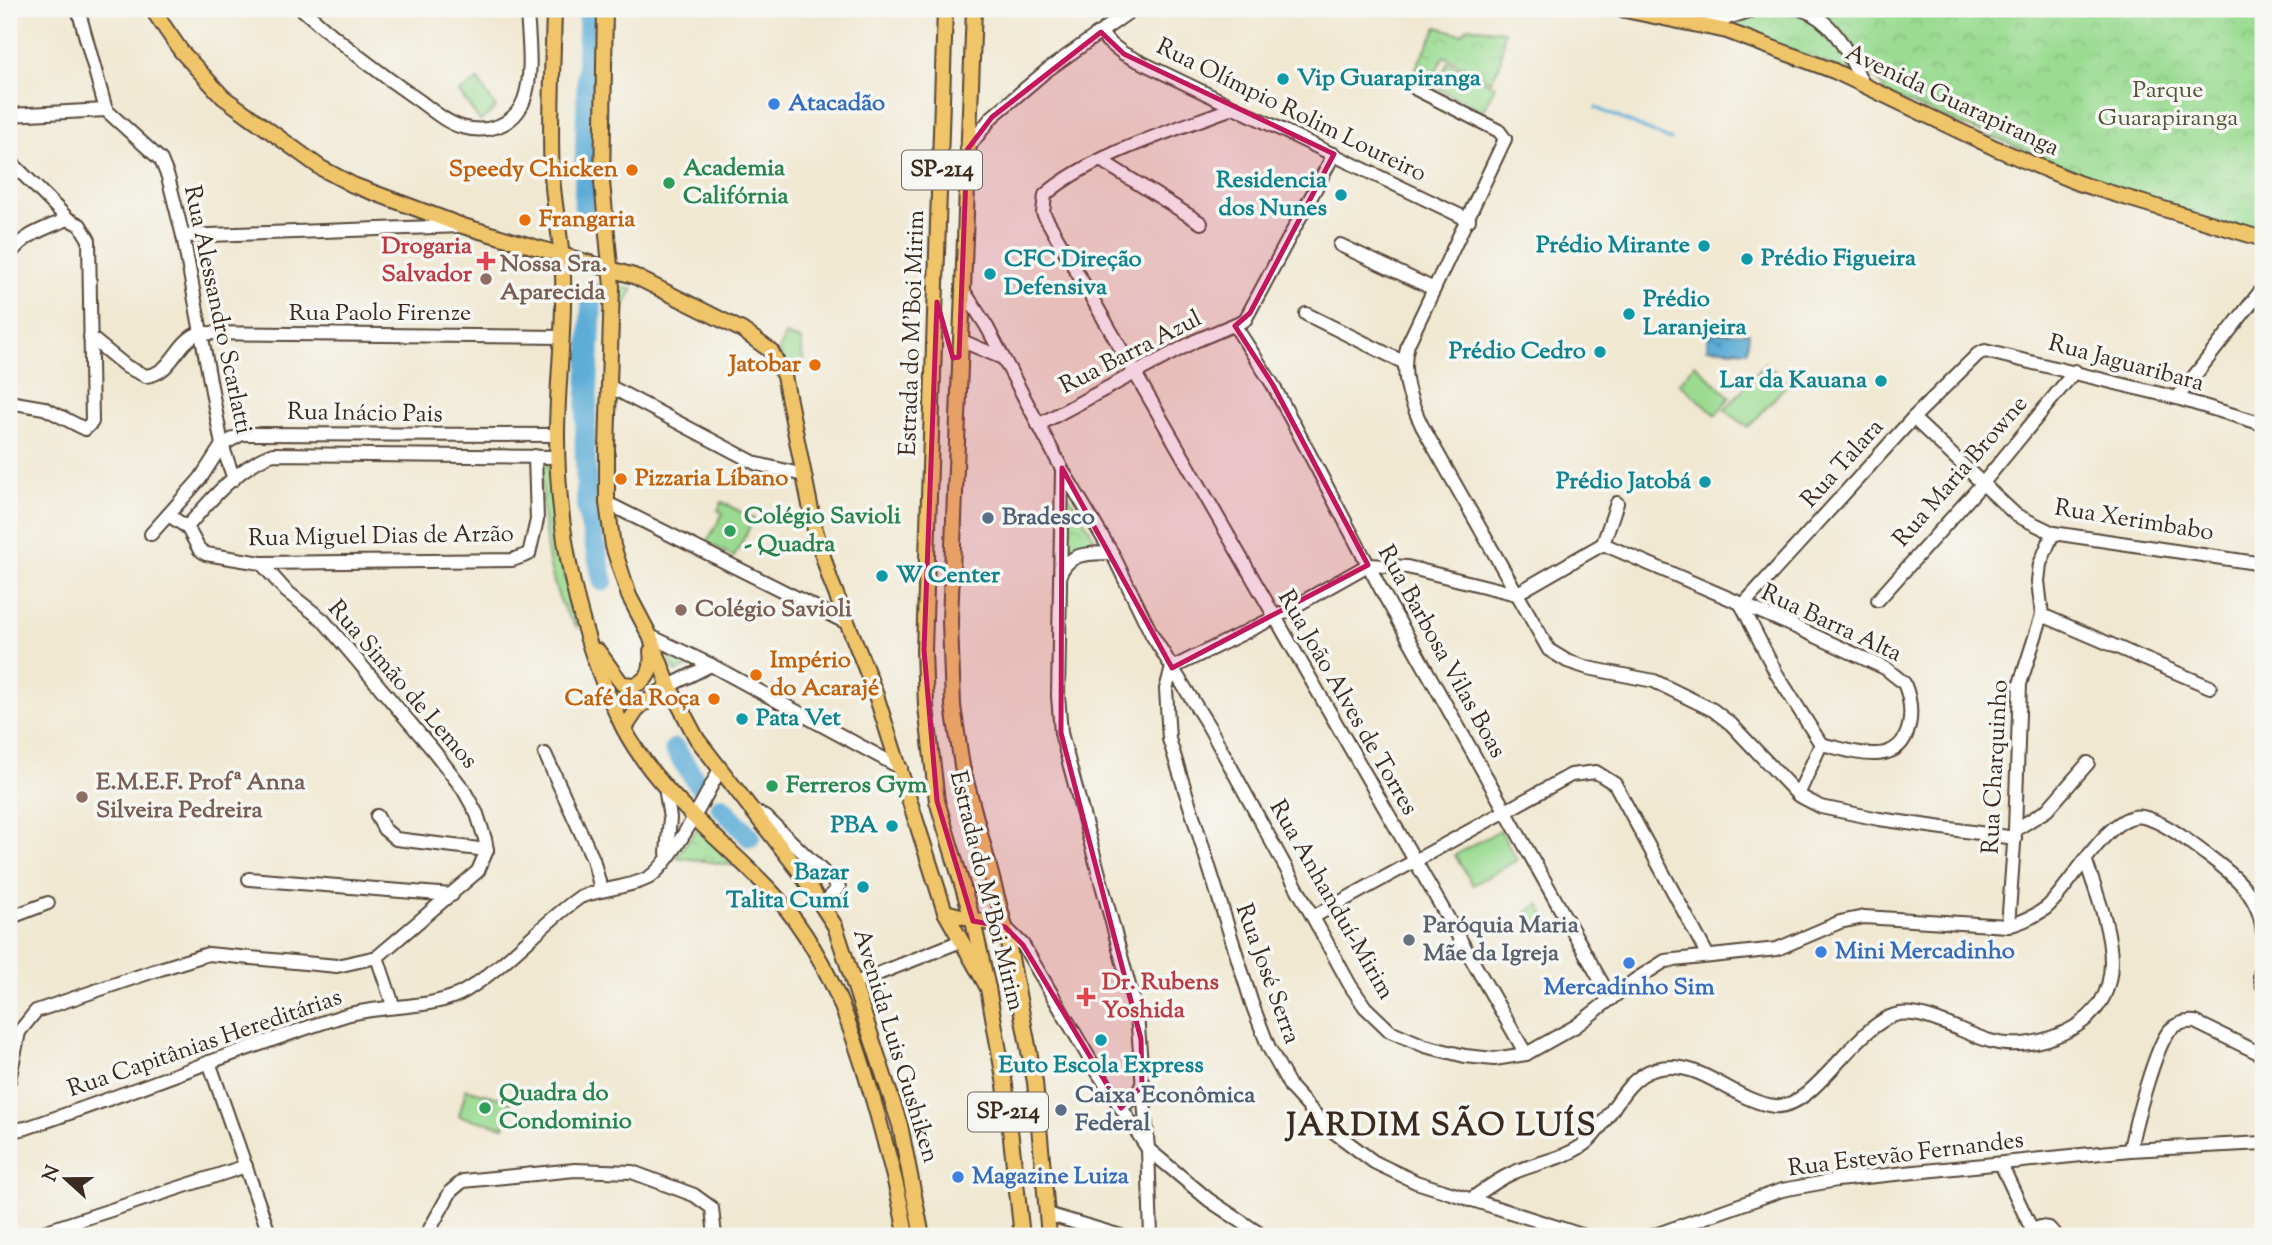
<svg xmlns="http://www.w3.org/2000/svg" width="2272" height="1245" viewBox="0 0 2272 1245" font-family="'Sorts Mill Goudy',serif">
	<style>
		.grass { fill: #9adb91; stroke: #6a8258; stroke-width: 2 }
		.park { fill: url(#park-crowns); stroke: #6a8258; stroke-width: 2 }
		.water { fill: url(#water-ripples); stroke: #4c6c7a; stroke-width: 2 }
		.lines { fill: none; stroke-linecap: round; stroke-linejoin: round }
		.stream { stroke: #5dadd7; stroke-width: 3.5 }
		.river { stroke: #5dadd7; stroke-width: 21 }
		.minor-casing { stroke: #564639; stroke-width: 16 }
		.major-casing { stroke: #564639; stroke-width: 18 }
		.minor { stroke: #fff; stroke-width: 12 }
		.major { stroke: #f0c469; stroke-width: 14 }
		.marked { fill: #c2185b; fill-opacity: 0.2; stroke: #c2185b; stroke-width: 5; stroke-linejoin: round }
		.culture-dot { fill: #0f9aa8; stroke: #f6f6f2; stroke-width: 2.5 }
		.shop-dot { fill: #3f7fe0; stroke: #f6f6f2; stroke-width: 2.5 }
		.food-dot { fill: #e8710a; stroke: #f6f6f2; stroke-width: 2.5 }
		.leisure-dot { fill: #2e9e5b; stroke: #f6f6f2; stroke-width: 2.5 }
		.health-dot { fill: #e0444e; stroke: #f6f6f2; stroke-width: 2.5 }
		.education-dot { fill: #8d6e63; stroke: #f6f6f2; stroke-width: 2.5 }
		.service-dot { fill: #5c6f8a; stroke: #f6f6f2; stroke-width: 2.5 }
		.worship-dot { fill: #6b7280; stroke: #f6f6f2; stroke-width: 2.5 }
		.labels { text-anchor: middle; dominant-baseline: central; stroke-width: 7; stroke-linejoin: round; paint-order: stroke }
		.shield { fill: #f6f6f2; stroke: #73675e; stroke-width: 2 }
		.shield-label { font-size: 23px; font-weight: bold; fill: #3b2a1e }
		.culture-label { font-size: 24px; font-weight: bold; fill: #0d838f; stroke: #f6f6f2; text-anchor: end }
		.park-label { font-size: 24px; fill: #53563b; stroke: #f6f6f2 }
		.street-label { font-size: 24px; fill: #3b2a1e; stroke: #f6f6f2 }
		.shop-label { font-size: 24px; font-weight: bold; fill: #366cbe; stroke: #f6f6f2; text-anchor: start }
		.leisure-label { font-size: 24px; font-weight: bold; fill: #27864d; stroke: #f6f6f2; text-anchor: start }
		.food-label { font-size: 24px; font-weight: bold; fill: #c56008; stroke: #f6f6f2; text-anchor: end }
		.health-label { font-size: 24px; font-weight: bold; fill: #be3a42; stroke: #f6f6f2; text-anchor: end }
		.education-label { font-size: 24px; font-weight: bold; fill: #785e54; stroke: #f6f6f2; text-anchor: start }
		.service-label { font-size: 24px; font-weight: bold; fill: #4e5e75; stroke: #f6f6f2; text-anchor: start }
		.worship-label { font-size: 24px; font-weight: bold; fill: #5b616d; stroke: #f6f6f2; text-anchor: start }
		.district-label { font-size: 32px; font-weight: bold; letter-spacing: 2px; fill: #3b2a1e; stroke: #f6f6f2 }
	</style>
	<defs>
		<pattern id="park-crowns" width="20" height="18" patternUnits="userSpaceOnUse" patternTransform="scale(1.75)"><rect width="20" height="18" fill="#9adb91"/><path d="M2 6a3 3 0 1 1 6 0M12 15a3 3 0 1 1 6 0" fill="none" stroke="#86bc7d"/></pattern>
		<pattern id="water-ripples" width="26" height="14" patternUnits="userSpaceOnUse" patternTransform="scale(1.75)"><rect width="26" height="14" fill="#5dadd7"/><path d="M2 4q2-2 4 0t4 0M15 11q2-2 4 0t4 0" fill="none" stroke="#4e8dae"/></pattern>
	</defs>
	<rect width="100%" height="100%" fill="#f6f6f2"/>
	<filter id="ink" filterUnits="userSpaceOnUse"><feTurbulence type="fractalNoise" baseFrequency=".0143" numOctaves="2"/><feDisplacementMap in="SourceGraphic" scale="14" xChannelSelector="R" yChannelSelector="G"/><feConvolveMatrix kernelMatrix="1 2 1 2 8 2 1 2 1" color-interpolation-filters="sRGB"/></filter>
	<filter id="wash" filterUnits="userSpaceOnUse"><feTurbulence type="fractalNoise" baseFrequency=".00686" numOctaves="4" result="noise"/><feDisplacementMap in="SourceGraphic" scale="28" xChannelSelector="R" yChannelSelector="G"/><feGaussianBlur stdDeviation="1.57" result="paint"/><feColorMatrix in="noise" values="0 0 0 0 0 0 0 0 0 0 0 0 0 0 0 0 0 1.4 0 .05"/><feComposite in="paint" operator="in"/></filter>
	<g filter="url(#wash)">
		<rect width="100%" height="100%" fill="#f0e8d1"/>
		<g class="grass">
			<path d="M 1448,62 L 1495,86 L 1483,111 L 1435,87 Z"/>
			<path d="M 478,80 L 496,108 L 480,121 L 459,92 Z"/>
			<path d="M 1765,363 L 1788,383 L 1748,428 L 1725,410 Z"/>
			<path d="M 1695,364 L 1730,397 L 1716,415 L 1679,383 Z"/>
			<path d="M 722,502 L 754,519 L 734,557 L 707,542 L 723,513 L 718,510 Z"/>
			<path d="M 1500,830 L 1517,860 L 1473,885 L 1455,855 Z"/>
			<path d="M 1539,904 L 1548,923 L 1535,932 L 1527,912 Z"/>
			<path d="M 466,1089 L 511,1101 L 504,1127 L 459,1116 Z"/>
		</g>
		<g class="park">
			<path d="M 1770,9 L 1808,17 L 1843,54 L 1852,73 L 1720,25 Z"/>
			<path d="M 1818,9 L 2263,9 L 2263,237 L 2165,206 L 1888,95 L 1850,41 Z"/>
			<path d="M 1437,27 L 1462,34 L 1468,27 L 1504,31 L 1500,65 L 1491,81 L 1444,56 L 1429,84 L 1412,75 Z"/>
			<path d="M 618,287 L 633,289 L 618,318 Z"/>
			<path d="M 785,335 L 801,340 L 803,361 L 798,367 L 784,366 L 779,351 Z"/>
			<path d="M 542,459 L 548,460 L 556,537 L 577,627 C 543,592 542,506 542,459 Z"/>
			<path d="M 1065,490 L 1100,546 L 1080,544 L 1070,546 L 1063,559 Z"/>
			<path d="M 665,649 L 696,665 L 675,672 Z"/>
			<path d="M 697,829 L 738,866 L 676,857 Z"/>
		</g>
		<path class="water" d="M 1708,333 L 1749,333 L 1747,351 L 1707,348 Z"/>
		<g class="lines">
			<path class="stream" d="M 1596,108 L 1671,140"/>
			<g class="river">
				<path d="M 584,206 L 589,9"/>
				<path d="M 592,293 L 585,443 L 587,508 L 603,581"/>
				<path d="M 675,749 L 698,784"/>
				<path d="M 721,807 L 750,837"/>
			</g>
		</g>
	</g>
	<g filter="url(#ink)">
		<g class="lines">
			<defs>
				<g id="minor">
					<path d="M 78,9 L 106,110 L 161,160 L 168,177 L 183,236 L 222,445 L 234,479"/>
					<path d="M 302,9 C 340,43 379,73 421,102 C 433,111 447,123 462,127 C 487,134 514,126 524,100 C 534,73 528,37 527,9"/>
					<path d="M 1801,9 C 1836,21 1848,54 1863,84"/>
					<path d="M 1705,25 L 1756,9"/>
					<path d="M 1101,32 L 1107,41 L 1124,54 L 1469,220"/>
					<path d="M 1416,89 L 1499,131 L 1505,139 L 1408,344 C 1400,372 1409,399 1422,426 L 1549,650 L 1567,661 L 1588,668 L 1654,681 L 1713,710 L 1731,724 L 1798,795 L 1821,807 L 1879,819 L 2015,838"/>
					<path d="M 1235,107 C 1178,129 1090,155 1045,195 L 1043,213 L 1526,1054"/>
					<path d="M 9,115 L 106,110"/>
					<path d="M 967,149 L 992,117 L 1046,71 L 1133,9"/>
					<path d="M 9,160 L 68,219 L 80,225 L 89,240 L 92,422 L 85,429 L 44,408 L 9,402"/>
					<path d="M 1102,161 L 1201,223"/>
					<path d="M 183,236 L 462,226"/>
					<path d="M 1340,245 L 1434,289"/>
					<path d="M 9,256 C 22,235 46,228 68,219"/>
					<path d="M 962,288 L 987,327 L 1062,469 L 1112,553 L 1152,635 L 1209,727 L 1350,985 L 1365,1007 L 1390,1031 L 1425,1046 L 1465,1056 L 1494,1059 L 1526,1054 L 1576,1026 L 1635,980 L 1665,961 L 1777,949 L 1840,922 L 1864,917 L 2008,926 C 2022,922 2034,917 2046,908 C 2072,886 2110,809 2143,817 C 2165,822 2189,842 2207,855 C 2236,876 2261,897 2263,935"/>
					<path d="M 1306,314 L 1403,362"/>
					<path d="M 1235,326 L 1273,385 L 1383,593 L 1611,999"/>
					<path d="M 90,337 L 127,367 L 146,376 C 173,373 175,343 199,333 L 562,337"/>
					<path d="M 960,340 L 1000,357"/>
					<path d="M 609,386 L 757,464 L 804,475"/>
					<path d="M 2177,398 L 2263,288"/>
					<path d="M 1913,418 L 2016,515 L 2053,533 L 2263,564"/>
					<path d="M 1038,425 L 1195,341 L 1245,320 L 1334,154"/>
					<path d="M 1062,471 L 1058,696 L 1061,733 L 1137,1015 L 1148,1149 L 1151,1236"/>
					<path d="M 607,503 L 847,623"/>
					<path d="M 168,515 L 187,527 L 199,549 L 206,554 L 261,563 L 512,560 L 529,554 L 537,520 L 535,456"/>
					<path d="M 187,527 C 210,500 239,466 273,454 L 558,457"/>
					<path d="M 151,534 L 200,479 L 222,445 L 242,434 L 557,435"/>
					<path d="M 1603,544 L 1800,629 L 1885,668 L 1904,683 C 1910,697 1912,711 1909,726 C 1899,770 1852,751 1821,744"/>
					<path d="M 1603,544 L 1617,503"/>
					<path d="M 261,563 L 286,591 L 323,620 L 433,750 L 463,789 L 477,814 L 485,839 L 487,850 L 478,871 L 377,957 L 393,1005"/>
					<path d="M 1061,572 C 1072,551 1090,554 1112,553"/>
					<path d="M 1878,600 L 1983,483 L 2075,371"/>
					<path d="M 1742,606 L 1913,418 L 1978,354 L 1985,351 L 2177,398 L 2263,424"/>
					<path d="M 1742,606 L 1776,673 L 1821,744"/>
					<path d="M 2042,615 L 2210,687"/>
					<path d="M 650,636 L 711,665 L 901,768"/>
					<path d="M 1172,668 L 1166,689 L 1169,739 L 1252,1004 L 1269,1048 L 1291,1088 L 1326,1126 L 1374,1162 L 1416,1182 L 1585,1236"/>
					<path d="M 1172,668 L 1274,618 L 1368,565 L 1407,567 L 1516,594 L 1603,544"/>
					<path d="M 669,686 L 711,665"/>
					<path d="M 545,754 L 593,859 L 601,889"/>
					<path d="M 665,787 L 670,818 L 667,853"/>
					<path d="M 1798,795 L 1821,744"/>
					<path d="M 756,812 L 768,819 L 839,887 L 823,904"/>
					<path d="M 377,816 L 384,829 L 396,839 L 487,850"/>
					<path d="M 2015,830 L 2047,810 L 2088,763"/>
					<path d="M 249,879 L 452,895"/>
					<path d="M 1313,917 L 1571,775 L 1596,772 L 1615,784 L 1708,956"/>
					<path d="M 9,918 L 48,903"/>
					<path d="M 2008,926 L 2015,830 L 2020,684 L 2042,615 L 2038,581 L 2040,564 L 2053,533"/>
					<path d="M 1005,927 L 1023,945 L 1095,1068 L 1148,1149 L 1209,1200 L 1263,1236"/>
					<path d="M 2263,948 L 2260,976 L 2263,987"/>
					<path d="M 855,983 L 961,941"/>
					<path d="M 209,1062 L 270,1236"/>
					<path d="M 9,1081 L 19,1032 L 36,1011 L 160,969 L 208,954 L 337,966 L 377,957"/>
					<path d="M 1121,1108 L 1137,1095 L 1143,1082"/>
					<path d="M 9,1131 L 26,1128 C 134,1092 238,1049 346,1015 C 384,1004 433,1010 465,991 C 507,965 540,925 580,897 C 600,889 631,887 648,878 C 671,865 707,794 720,769"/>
					<path d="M 2130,1150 C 2134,1127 2156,1044 2170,1030 C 2177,1023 2186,1021 2195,1022 L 2263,1055"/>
					<path d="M 2001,1164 L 2032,1230"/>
					<path d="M 1470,1200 C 1484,1190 1498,1179 1515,1172 C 1538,1162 1569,1158 1588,1141 C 1611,1121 1623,1077 1656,1069 C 1700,1057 1734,1102 1775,1106 C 1814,1110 1854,1027 1895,1015 C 1920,1007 1965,1034 1990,1041 C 2013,1048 2041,1043 2063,1033 C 2139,999 2107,923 2086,862"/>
					<path d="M 1047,1214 L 1121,1236"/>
					<path d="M 31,1236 L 246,1166"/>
					<path d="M 426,1236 L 451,1191 L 463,1181 L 575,1170 L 632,1172 L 694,1195 L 712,1208 L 715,1236"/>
					<path d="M 1652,1236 L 1782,1190 L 1837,1180 L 2130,1150 L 2263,1143"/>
					<path d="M 2027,1236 L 2040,1227 L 2049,1228 L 2056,1236"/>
				</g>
				<g id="major">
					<path d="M 152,9 L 181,51 L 223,97 L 321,168 L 353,185 L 463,226 L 634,276 L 742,330 L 771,351 L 784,376 L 815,530 L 830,579 L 875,692 L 945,912 L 988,988"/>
					<path d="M 554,9 C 553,64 549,120 552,175 C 554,209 562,241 563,275 C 565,328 557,381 557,435 C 557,534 578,635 622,725 C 655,791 718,836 768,888 C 828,950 854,1032 877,1113 C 888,1154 900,1195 906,1236"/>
					<path d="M 605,9 L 602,182 L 612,287 L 607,449 L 607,503 L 613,546 L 629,596 L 650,636 L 669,686 L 697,739 L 800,872 L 835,926 L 900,1125 L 922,1236"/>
					<path d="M 945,9 L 924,650 L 926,707 L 937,801 L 973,921 L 988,988 L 1005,1085 L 1022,1236"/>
					<path d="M 974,9 L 950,621 L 953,706 L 962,766 L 1005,927 L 1035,1082 L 1049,1236"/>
					<path d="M 1620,9 L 1727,31 L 1834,71 L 1995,148 L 2078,183 L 2263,239"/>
					<path d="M 598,651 L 622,684 L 635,685 C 650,679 653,667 651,651"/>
					<path d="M 624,729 L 639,707 L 669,686"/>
					<path d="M 945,912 L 1005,927"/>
				</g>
			</defs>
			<use href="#minor" class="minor-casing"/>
			<use href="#major" class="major-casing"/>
			<use href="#minor" class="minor"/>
			<use href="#major" class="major"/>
		</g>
	</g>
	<path class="marked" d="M 1101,32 L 1124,54 L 1334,154 L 1250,313 L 1235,326 L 1273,385 L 1368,565 L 1172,668 L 1062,468 L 1061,733 L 1141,1039 L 1142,1086 L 1121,1108 L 1023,945 L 1005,927 L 973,921 L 937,801 L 924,650 L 937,302 L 953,358 L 959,357 L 967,150 L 992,117 Z"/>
	<g class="culture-dot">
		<circle cx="1283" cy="79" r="7"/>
		<circle cx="1341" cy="195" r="7"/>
		<circle cx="1704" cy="246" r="7"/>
		<circle cx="1747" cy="259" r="7"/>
		<circle cx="990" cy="274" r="7"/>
		<circle cx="1629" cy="314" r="7"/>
		<circle cx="1600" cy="352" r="7"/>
		<circle cx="1881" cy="381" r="7"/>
		<circle cx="1705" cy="482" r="7"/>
		<circle cx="882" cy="576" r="7"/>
		<circle cx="742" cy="719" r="7"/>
		<circle cx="892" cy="826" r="7"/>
		<circle cx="863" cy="887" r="7"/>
		<circle cx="1101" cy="1040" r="7"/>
	</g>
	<g class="shop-dot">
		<circle cx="774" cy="104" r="7"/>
		<circle cx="1821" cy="952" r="7"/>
		<circle cx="1629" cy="963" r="7"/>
		<circle cx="958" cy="1177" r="7"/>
	</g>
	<g class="food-dot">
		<circle cx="632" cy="170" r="7"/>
		<circle cx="525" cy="220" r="7"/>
		<circle cx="815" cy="365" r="7"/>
		<circle cx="621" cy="479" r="7"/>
		<circle cx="756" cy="675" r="7"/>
		<circle cx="714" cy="699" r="7"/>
	</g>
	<g class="leisure-dot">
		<circle cx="669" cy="183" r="7"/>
		<circle cx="730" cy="531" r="7"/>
		<circle cx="772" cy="786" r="7"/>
		<circle cx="485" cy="1108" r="7"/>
	</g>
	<g class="health-dot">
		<path d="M482.5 250.5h7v7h7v7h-7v7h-7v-7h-7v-7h7z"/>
		<path d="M1082.5 986.5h7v7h7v7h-7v7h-7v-7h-7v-7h7z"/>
	</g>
	<g class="education-dot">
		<circle cx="486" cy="279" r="7"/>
		<circle cx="681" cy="610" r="7"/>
		<circle cx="82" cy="797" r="7"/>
	</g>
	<g class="service-dot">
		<circle cx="988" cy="518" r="7"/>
		<circle cx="1061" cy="1110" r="7"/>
	</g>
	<circle class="worship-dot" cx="1409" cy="940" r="7"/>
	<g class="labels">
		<g class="shield">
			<rect x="902" y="150.5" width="80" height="39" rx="5"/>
			<rect x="968" y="1092.5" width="80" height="39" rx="5"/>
		</g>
		<g class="shield-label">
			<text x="942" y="170">SP-214</text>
			<text x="1008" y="1112">SP-214</text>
		</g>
		<g class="culture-label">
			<text x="1297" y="79" text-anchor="start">Vip Guarapiranga</text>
			<text x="1327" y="181">Residencia<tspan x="1327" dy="28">dos Nunes</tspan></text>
			<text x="1690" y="246">Prédio Mirante</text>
			<text x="1761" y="259" text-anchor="start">Prédio Figueira</text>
			<text x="1004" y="260" text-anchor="start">CFC Direção<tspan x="1004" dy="28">Defensiva</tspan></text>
			<text x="1643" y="300" text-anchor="start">Prédio<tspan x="1643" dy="28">Laranjeira</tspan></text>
			<text x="1586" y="352">Prédio Cedro</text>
			<text x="1867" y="381">Lar da Kauana</text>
			<text x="1691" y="482">Prédio Jatobá</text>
			<text x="896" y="576" text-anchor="start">W Center</text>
			<text x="756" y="719" text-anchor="start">Pata Vet</text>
			<text x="878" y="826">PBA</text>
			<text x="849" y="873">Bazar<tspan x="849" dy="28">Talita Cumí</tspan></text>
			<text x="1101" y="1066" text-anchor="middle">Euto Escola Express</text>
		</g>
		<g class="park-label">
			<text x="2168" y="91">Parque<tspan x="2168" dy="28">Guarapiranga</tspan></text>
		</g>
		<g class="street-label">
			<text transform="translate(1952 101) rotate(25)">Avenida Guarapiranga</text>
			<text transform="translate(1291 111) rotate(26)">Rua Olímpio Rolim Loureiro</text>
			<text transform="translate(217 310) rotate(78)">Rua Alessandro Scarlatti</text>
			<text x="380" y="314">Rua Paolo Firenze</text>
			<text transform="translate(913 333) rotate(-88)">Estrada do M'Boi Mirim</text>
			<text transform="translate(1131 353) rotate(-27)">Rua Barra Azul</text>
			<text transform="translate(2126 364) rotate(15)">Rua Jaguaribara</text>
			<text transform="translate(365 414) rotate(1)">Rua Inácio Pais</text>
			<text transform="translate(1843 464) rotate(-48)">Rua Talara</text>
			<text transform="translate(1961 472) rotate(-49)">Rua Maria Browne</text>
			<text transform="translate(2134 521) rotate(9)">Rua Xerimbabo</text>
			<text transform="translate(381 537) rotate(-1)">Rua Miguel Dias de Arzão</text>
			<text transform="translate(1831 624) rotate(25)">Rua Barra Alta</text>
			<text transform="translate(1441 652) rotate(61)">Rua Barbosa Vilas Boas</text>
			<text transform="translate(402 685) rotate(49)">Rua Simão de Lemos</text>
			<text transform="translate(1347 703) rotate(60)">Rua João Alves de Torres</text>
			<text transform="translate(1996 767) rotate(-87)">Rua Charquinho</text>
			<text transform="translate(986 891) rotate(76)">Estrada do M'Boi Mirim</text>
			<text transform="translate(1331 900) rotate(60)">Rua Anhanduí-Mirim</text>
			<text transform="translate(1267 974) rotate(70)">Rua José Serra</text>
			<text transform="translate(205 1044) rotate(-19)">Rua Capitânias Hereditárias</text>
			<text transform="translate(895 1046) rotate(73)">Avenida Luis Gushiken</text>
			<text transform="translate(1906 1155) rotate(-7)">Rua Estevão Fernandes</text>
		</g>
		<g class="shop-label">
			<text x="788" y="104">Atacadão</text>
			<text x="1835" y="952">Mini Mercadinho</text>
			<text x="1629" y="988" text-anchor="middle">Mercadinho Sim</text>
			<text x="972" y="1177">Magazine Luiza</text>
		</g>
		<g class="leisure-label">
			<text x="683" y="169">Academia<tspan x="683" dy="28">Califórnia</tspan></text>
			<text x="744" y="517">Colégio Savioli<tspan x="744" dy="28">- Quadra</tspan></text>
			<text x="786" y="786">Ferreros Gym</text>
			<text x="499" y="1094">Quadra do<tspan x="499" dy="28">Condominio</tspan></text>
		</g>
		<g class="food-label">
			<text x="618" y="170">Speedy Chicken</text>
			<text x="539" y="220" text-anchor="start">Frangaria</text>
			<text x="801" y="365">Jatobar</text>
			<text x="635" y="479" text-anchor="start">Pizzaria Líbano</text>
			<text x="770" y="661" text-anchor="start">Império<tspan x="770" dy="28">do Acarajé</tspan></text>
			<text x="700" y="699">Café da Roça</text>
		</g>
		<g class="health-label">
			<text x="472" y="247">Drogaria<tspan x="472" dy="28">Salvador</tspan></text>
			<text x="1102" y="983" text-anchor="start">Dr. Rubens<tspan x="1102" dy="28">Yoshida</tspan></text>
		</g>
		<g class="education-label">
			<text x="500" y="265">Nossa Sra.<tspan x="500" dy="28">Aparecida</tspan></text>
			<text x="695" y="610">Colégio Savioli</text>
			<text x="96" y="783">E.M.E.F. Profª Anna<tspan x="96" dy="28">Silveira Pedreira</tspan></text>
		</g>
		<g class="service-label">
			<text x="1002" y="518">Bradesco</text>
			<text x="1075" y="1096">Caixa Econômica<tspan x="1075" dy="28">Federal</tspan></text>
		</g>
		<g class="worship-label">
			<text x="1423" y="926">Paróquia Maria<tspan x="1423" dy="28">Mãe da Igreja</tspan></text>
		</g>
		<g class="district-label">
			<text x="1442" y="1127">JARDIM SÃO LUÍS</text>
		</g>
	</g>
	<rect width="2272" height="1245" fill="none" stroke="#f6f6f2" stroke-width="35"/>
	<g transform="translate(66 1179) rotate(291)" stroke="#f6f6f2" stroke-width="5" paint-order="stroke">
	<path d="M0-5L12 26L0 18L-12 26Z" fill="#3b2a1e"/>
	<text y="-10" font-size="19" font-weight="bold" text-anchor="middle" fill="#3b2a1e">N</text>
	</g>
</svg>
